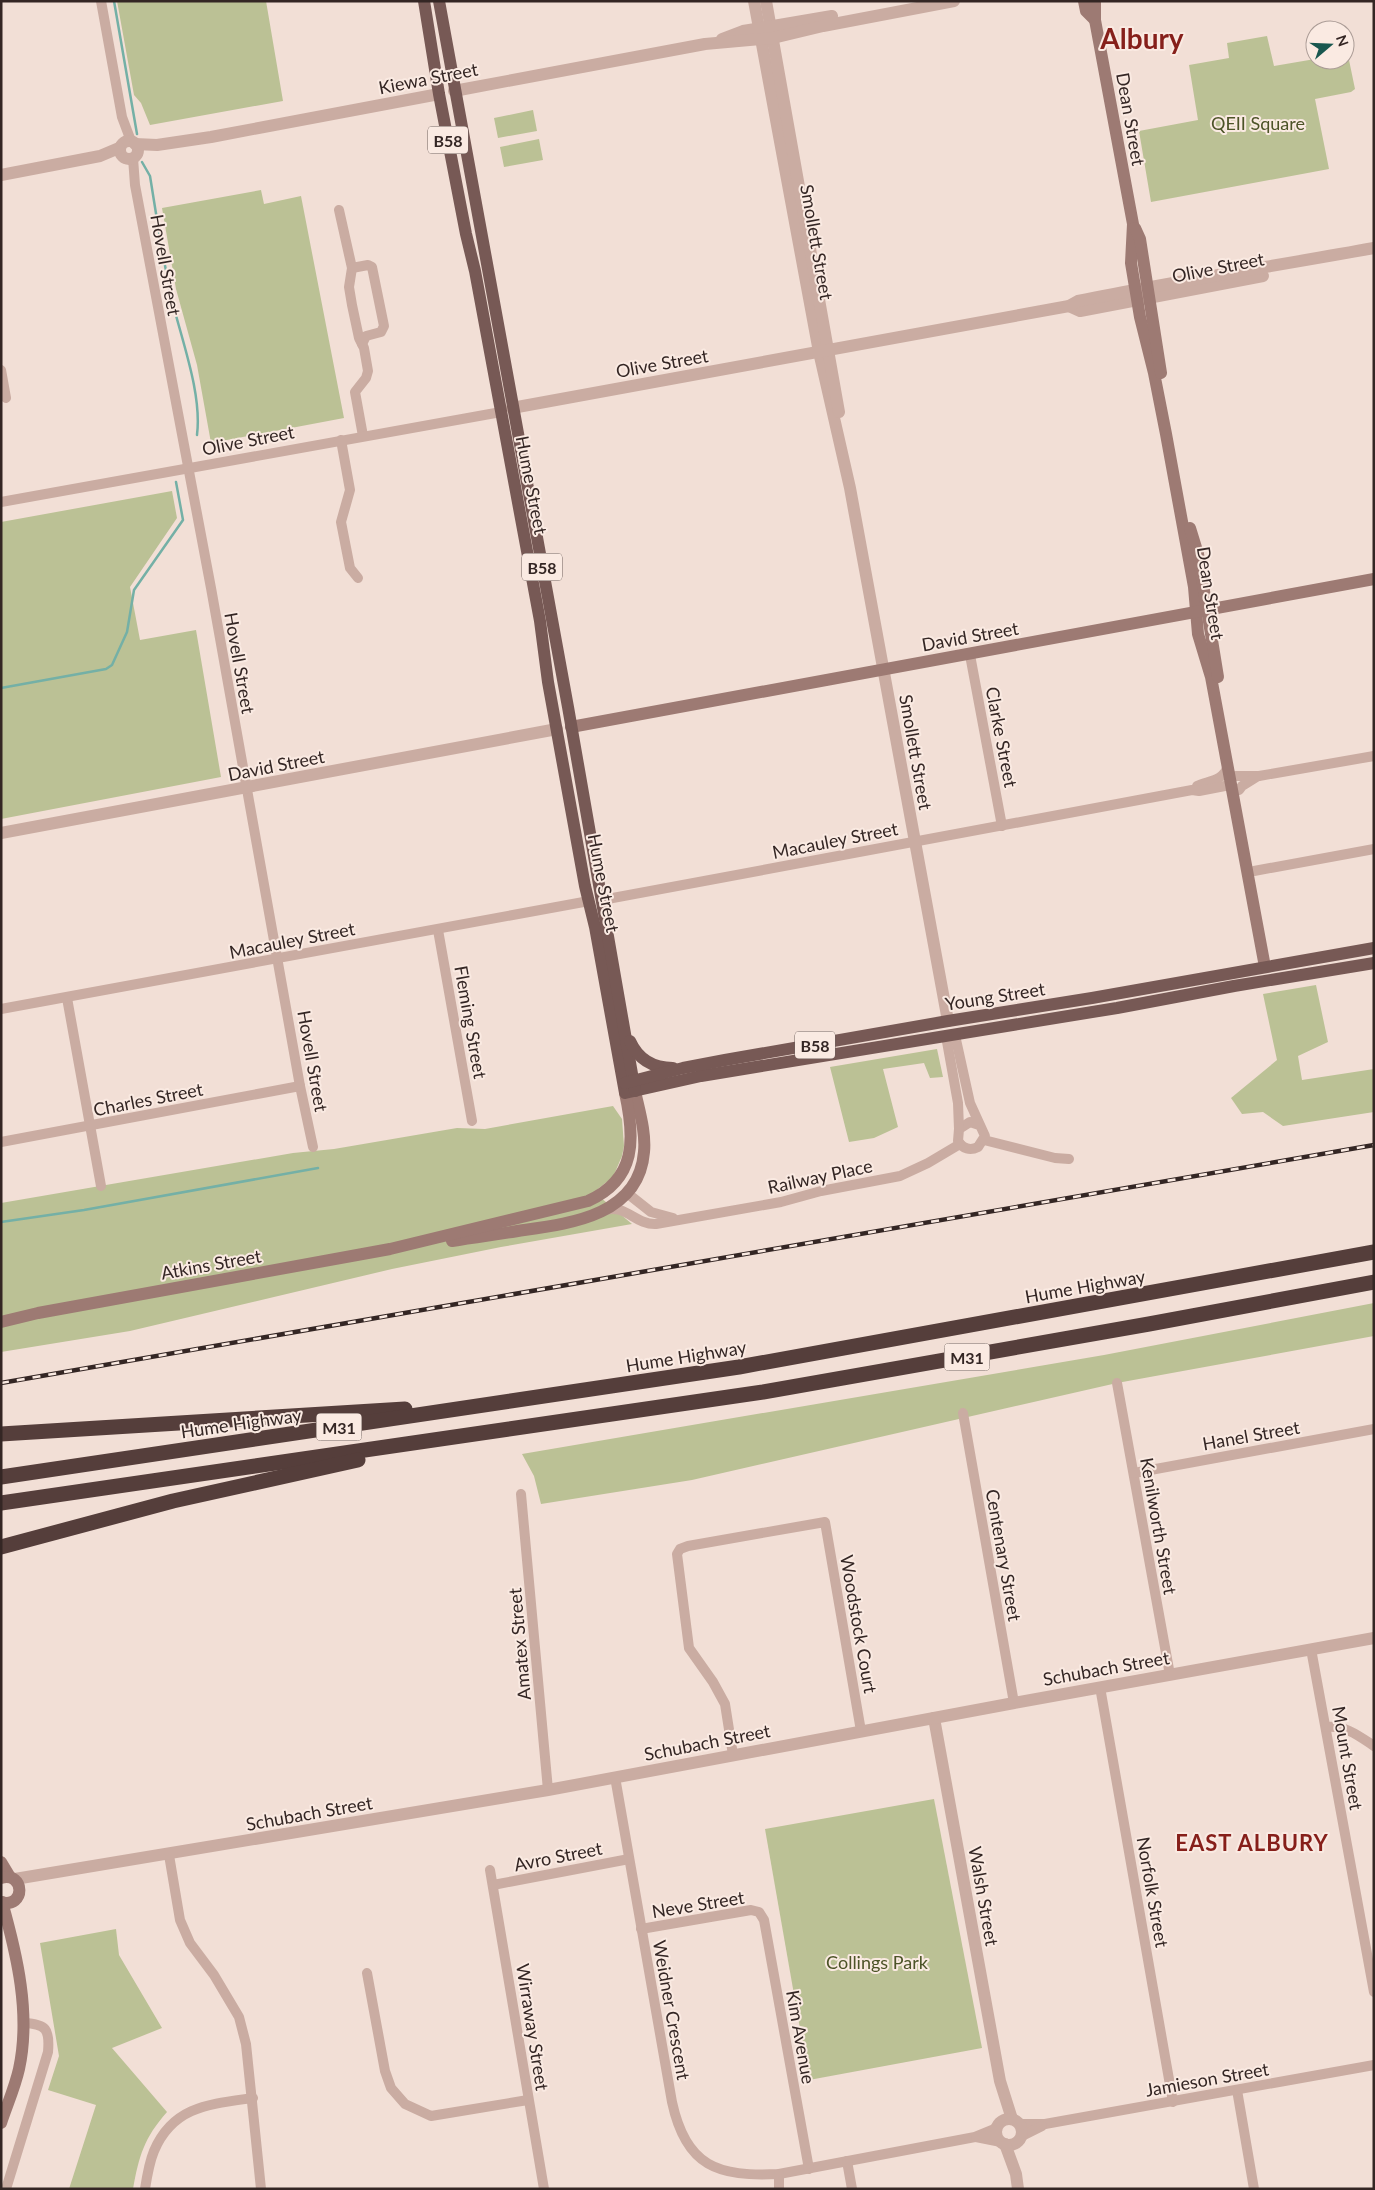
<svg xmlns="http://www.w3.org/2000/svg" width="1375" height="2190" viewBox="0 0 1375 2190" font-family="Lato,sans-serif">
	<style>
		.green { fill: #bbc195 }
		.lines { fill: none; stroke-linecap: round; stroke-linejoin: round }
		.stream { stroke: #74b0a6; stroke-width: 2.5 }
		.minor { stroke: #caaca2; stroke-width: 10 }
		.tertiary { stroke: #caaca2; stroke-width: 12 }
		.secondary { stroke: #9d7a73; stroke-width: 12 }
		.primary { stroke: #775955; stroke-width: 12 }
		.motorway { stroke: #553e3b; stroke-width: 15 }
		.rail-casing { stroke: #342624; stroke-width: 4.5 }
		.rail { stroke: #faeae2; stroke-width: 2.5; stroke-dasharray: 8; stroke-linecap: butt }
		.labels { text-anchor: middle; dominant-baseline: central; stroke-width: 4; stroke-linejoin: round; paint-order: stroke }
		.shield { fill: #faeae2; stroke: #6f615d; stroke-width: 1 }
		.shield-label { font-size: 16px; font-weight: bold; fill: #342624 }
		.street-label { font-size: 18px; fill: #342624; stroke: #faeae2 }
		.park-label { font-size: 18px; fill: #4c5327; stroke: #faeae2 }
		.district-label { font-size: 22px; font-weight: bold; letter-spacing: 1px; fill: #861f1a; stroke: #faeae2 }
		.town-label { font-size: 28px; font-weight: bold; fill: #861f1a; stroke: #faeae2 }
	</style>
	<rect width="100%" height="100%" fill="#f2dfd6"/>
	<g class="green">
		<path d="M 117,1 L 266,1 L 283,101 L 150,125 L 141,103 L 134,95 Z"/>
		<path d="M 1267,36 L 1274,66 L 1315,59 L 1337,60 L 1338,65 L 1349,60 L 1355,89 L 1351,92 L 1315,99 L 1329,169 L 1151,202 L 1139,131 L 1198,120 L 1189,65 L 1229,58 L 1227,43 Z"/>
		<path d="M 533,110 L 537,131 L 498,138 L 494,118 Z"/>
		<path d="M 539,139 L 543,160 L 504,167 L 500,147 Z"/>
		<path d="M 261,190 L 264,204 L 301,196 L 344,418 L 211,443 L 197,365 L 176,289 L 162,208 Z"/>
		<path d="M 172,491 L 177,518 L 130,587 L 140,640 L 196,630 L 221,777 L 1,819 L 1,522 Z"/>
		<path d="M 1316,985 L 1328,1042 L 1298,1056 L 1302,1080 L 1374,1069 L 1374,1112 L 1283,1126 L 1263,1112 L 1242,1114 L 1231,1098 L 1277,1060 L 1263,994 Z"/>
		<path d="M 937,1049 L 943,1077 L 930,1078 L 924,1063 L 883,1069 L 898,1127 L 874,1138 L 849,1142 L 830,1067 Z"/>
		<path d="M 613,1106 L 622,1119 L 624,1146 L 622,1156 L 613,1177 L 594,1192 L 632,1224 L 501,1247 L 392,1269 L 130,1331 L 1,1352 L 1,1203 L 293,1153 L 334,1149 L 457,1128 L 485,1129 Z"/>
		<path d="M 1374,1303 L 1374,1336 L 1117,1383 L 692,1480 L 541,1504 L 534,1476 L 522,1454 L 1104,1355 Z"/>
		<path d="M 934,1799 L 982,2048 L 809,2080 L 765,1829 Z"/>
		<path d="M 116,1929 L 119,1955 L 162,2028 L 112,2048 L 167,2112 C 144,2138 139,2156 133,2189 L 69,2189 L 96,2105 L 48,2090 L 59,2056 L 40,1943 Z"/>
	</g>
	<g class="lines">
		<g class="stream">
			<path d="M 114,1 L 137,134"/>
			<path d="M 142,162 L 150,176 C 157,219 163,262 173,304 C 183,344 202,395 197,435"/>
			<path d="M 1,688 L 106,669 L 112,665 L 127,632 L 134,590 L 183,520 L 176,482"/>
			<path d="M 1,1222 L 84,1210 L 318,1168"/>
		</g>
		<g class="minor">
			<path d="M 101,1 L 122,117 L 131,141"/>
			<path d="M 133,158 L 135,185 L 211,588 L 300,1086 L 313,1147"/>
			<path d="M 339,210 L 352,268 L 349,287 L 352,305 L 359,338 L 364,348 L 368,371 L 366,378 L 355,392 L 363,436"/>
			<path d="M 352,268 L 368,265 L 372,267 L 384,326 L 381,332 L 366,336 L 362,344"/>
			<path d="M 1,370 L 6,398"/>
			<path d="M 341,440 L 350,490 L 341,522 L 350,568 L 358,578"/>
			<path d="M 1,502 L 501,412"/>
			<path d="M 970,655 L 1002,826"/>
			<path d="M 1236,776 L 1259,776 L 1374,756"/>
			<path d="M 1197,786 C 1207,781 1223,781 1227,768"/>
			<path d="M 1239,790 L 1242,786 L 1258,776"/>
			<path d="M 1254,871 L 1374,849"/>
			<path d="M 602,900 L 1192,790 L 1199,791 L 1230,785"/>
			<path d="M 438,930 L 472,1121"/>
			<path d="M 67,998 L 101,1186"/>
			<path d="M 1,1009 L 589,901"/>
			<path d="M 955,1035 L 970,1103 L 985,1136 L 978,1147 C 970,1151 963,1149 958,1141 L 959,1129 L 970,1122 L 979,1125"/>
			<path d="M 946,1036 L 958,1103 L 959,1129"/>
			<path d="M 984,1140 L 1055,1158 L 1069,1159"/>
			<path d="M 1,1142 L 300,1086"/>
			<path d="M 627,1193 L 651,1212 L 673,1218"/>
			<path d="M 606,1210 C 625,1204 636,1225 656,1224 L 781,1202 L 821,1191 L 900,1176 L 928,1163 L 960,1144"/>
			<path d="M 1117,1383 L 1170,1675"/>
			<path d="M 963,1413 L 1014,1703"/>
			<path d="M 1134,1473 L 1374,1429"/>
			<path d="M 521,1494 L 548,1790"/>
			<path d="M 1311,1649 L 1374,1992"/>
			<path d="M 1100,1687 L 1173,2102"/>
			<path d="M 1326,1727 C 1345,1725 1359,1736 1374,1746"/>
			<path d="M 733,1755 L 725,1704 L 713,1682 L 689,1648 L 677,1554 L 680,1549 L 688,1546 L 825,1522 L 861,1731"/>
			<path d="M 615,1777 L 672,2102 C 686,2167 718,2177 779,2174 L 975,2137 L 997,2128"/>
			<path d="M 169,1855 L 180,1920 L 190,1943 L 214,1975 L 239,2017 L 246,2044 L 261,2189"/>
			<path d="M 490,1870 L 544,2189"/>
			<path d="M 493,1885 L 629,1859"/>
			<path d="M 641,1929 L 751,1910 L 759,1912 L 764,1920 L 809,2169"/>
			<path d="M 367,1973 L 385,2071 L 391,2088 L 405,2104 L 431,2116 L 528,2100"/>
			<path d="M 1237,2090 L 1254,2189"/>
			<path d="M 1020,2124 L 1045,2124 L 1374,2065"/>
			<path d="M 1022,2136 L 1042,2126"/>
			<path d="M 976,2137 L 1001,2142"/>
			<path d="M 847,2161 L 852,2189"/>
			<path d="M 779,2174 L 779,2189"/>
			<path d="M 6,2189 L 48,2052 C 50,2029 46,2024 24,2023"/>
			<path d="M 145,2189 C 147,2176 149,2163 154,2151 C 173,2106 210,2104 253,2098"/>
		</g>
		<g class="tertiary">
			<path d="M 754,1 L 819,352 L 850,488 L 948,1021"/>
			<path d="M 766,1 L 839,412"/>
			<path d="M 722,39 L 743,31 L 832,16"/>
			<path d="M 454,91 L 705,44 L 773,38 L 823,26 L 954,1"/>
			<circle cx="129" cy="150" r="9"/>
			<path d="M 135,144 L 157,145 L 211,137 L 439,94"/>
			<path d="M 1,175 L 100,156 L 119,148"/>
			<path d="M 1069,306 L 1080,311 L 1263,276"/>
			<path d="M 512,408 L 1069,306 L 1078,301 C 1176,281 1275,266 1374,248"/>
			<path d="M 1,833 L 557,729"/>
			<path d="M 934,1718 L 1000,2081 L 1012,2119"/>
			<path d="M 15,1879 L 548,1790 L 1014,1703 L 1374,1638"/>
			<circle cx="1009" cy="2132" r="13"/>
			<path d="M 1005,2144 L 1016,2174 L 1018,2189"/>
		</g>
		<g class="secondary">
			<path d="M 1084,1 L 1086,11 L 1095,20"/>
			<path d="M 1095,1 L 1095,20 L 1133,224 L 1131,263 L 1140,317 L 1154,373 L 1166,434 L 1194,587 L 1198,634 L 1211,677 L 1265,967"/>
			<path d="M 1135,228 L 1140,239 L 1161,373"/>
			<path d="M 1190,528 L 1198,554 L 1218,677"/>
			<path d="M 571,727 L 1374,579"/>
			<path d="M 452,1241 C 476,1237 500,1234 524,1230 C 574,1223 639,1214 644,1152 C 646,1132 639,1110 635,1091"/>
			<path d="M 1,1322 L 38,1313 L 390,1249 L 588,1201 C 637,1179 635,1138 625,1093"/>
			<path d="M 1,1862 L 10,1877"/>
			<path d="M 1,1878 C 25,1871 26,1909 1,1902"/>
			<path d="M 1,2123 C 7,2105 15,2087 19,2069 C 31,2014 17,1955 2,1902"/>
		</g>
		<g class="primary">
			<path d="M 424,1 L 439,94 L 466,234 L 475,271 L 540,621 L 548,682 L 585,886 L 595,927 L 625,1093 L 701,1076 L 1117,1008 L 1234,986 L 1374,963"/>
			<path d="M 439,1 L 568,707 L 635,1091"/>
			<path d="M 630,1041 C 638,1059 653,1068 673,1068"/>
			<path d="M 625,1083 L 683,1068 L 725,1060 L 948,1021 L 1092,998 L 1374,948"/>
		</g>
		<g class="motorway">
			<path d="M 1,1434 L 405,1409"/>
			<path d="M 1,1477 L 739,1367 L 1374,1252"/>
			<path d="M 1,1503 L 763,1392 L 1149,1324 L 1374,1282"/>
			<path d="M 1,1547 L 173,1501 L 358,1460"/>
		</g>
		<defs>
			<path id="rail" d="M 1,1383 L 1374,1145"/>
		</defs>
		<use href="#rail" class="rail-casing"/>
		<use href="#rail" class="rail"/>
	</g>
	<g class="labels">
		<g class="shield">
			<rect x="428" y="126.5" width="40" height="27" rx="4"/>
			<rect x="522" y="553.5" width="40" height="27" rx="4"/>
			<rect x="795" y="1031.5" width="40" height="27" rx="4"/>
			<rect x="944.5" y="1343.5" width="45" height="27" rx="4"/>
			<rect x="316.5" y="1413.5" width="45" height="27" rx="4"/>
		</g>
		<g class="shield-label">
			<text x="448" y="140">B58</text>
			<text x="542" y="567">B58</text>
			<text x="815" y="1045">B58</text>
			<text x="967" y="1357">M31</text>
			<text x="339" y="1427">M31</text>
		</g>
		<g class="street-label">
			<text transform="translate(428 78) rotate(-11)">Kiewa Street</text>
			<text transform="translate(1131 119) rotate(80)">Dean Street</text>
			<text transform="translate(817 242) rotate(80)">Smollett Street</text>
			<text transform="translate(166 265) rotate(80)">Hovell Street</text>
			<text transform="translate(1218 267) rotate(-11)">Olive Street</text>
			<text transform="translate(662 363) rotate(-10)">Olive Street</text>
			<text transform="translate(248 440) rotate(-11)">Olive Street</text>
			<text transform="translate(532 485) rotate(79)">Hume Street</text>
			<text transform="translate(1211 593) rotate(81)">Dean Street</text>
			<text transform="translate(970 636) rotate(-10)">David Street</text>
			<text transform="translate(240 663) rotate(80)">Hovell Street</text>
			<text transform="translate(1002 737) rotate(79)">Clarke Street</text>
			<text transform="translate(916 752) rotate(80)">Smollett Street</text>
			<text transform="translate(276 765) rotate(-11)">David Street</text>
			<text transform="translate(835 840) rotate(-11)">Macauley Street</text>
			<text transform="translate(604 883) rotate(79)">Hume Street</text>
			<text transform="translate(292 940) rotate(-11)">Macauley Street</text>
			<text transform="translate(995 996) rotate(-9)">Young Street</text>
			<text transform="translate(471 1022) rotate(80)">Fleming Street</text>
			<text transform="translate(313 1061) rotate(80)">Hovell Street</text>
			<text transform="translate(148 1099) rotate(-11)">Charles Street</text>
			<text transform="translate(820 1176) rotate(-12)">Railway Place</text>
			<text transform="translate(211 1264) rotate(-10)">Atkins Street</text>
			<text transform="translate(1085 1286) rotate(-10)">Hume Highway</text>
			<text transform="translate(686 1356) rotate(-9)">Hume Highway</text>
			<text transform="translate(241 1423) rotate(-8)">Hume Highway</text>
			<text transform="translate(1251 1435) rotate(-10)">Hanel Street</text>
			<text transform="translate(1159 1526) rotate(80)">Kenilworth Street</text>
			<text transform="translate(1004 1555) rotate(80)">Centenary Street</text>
			<text transform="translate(859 1624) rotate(80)">Woodstock Court</text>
			<text transform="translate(519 1644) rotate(-95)">Amatex Street</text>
			<text transform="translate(1106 1668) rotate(-10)">Schubach Street</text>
			<text transform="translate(707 1742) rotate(-11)">Schubach Street</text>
			<text transform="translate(1348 1758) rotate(80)">Mount Street</text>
			<text transform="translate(309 1813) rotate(-10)">Schubach Street</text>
			<text transform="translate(558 1856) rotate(-11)">Avro Street</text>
			<text transform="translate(1153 1892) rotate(80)">Norfolk Street</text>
			<text transform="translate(984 1896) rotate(80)">Walsh Street</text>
			<text transform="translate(698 1904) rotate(-9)">Neve Street</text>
			<text transform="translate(672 2010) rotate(80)">Weidner Crescent</text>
			<text transform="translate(533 2027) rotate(81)">Wirraway Street</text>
			<text transform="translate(801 2037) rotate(80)">Kim Avenue</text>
			<text transform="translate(1207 2079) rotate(-10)">Jamieson Street</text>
		</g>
		<g class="park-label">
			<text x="1258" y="123">QEII Square</text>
			<text x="877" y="1962">Collings Park</text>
		</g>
		<g class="district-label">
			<text x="1252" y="1842">EAST ALBURY</text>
		</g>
		<g class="town-label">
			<text x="1142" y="38">Albury</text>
		</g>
	</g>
	<rect width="1375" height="2190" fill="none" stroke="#342624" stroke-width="5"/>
	<g transform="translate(1330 45) rotate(71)"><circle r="24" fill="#faeae2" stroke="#ab9c96"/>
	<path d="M0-4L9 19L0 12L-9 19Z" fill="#19574f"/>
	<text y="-8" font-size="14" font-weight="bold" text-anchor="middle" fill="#342624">N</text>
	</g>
</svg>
